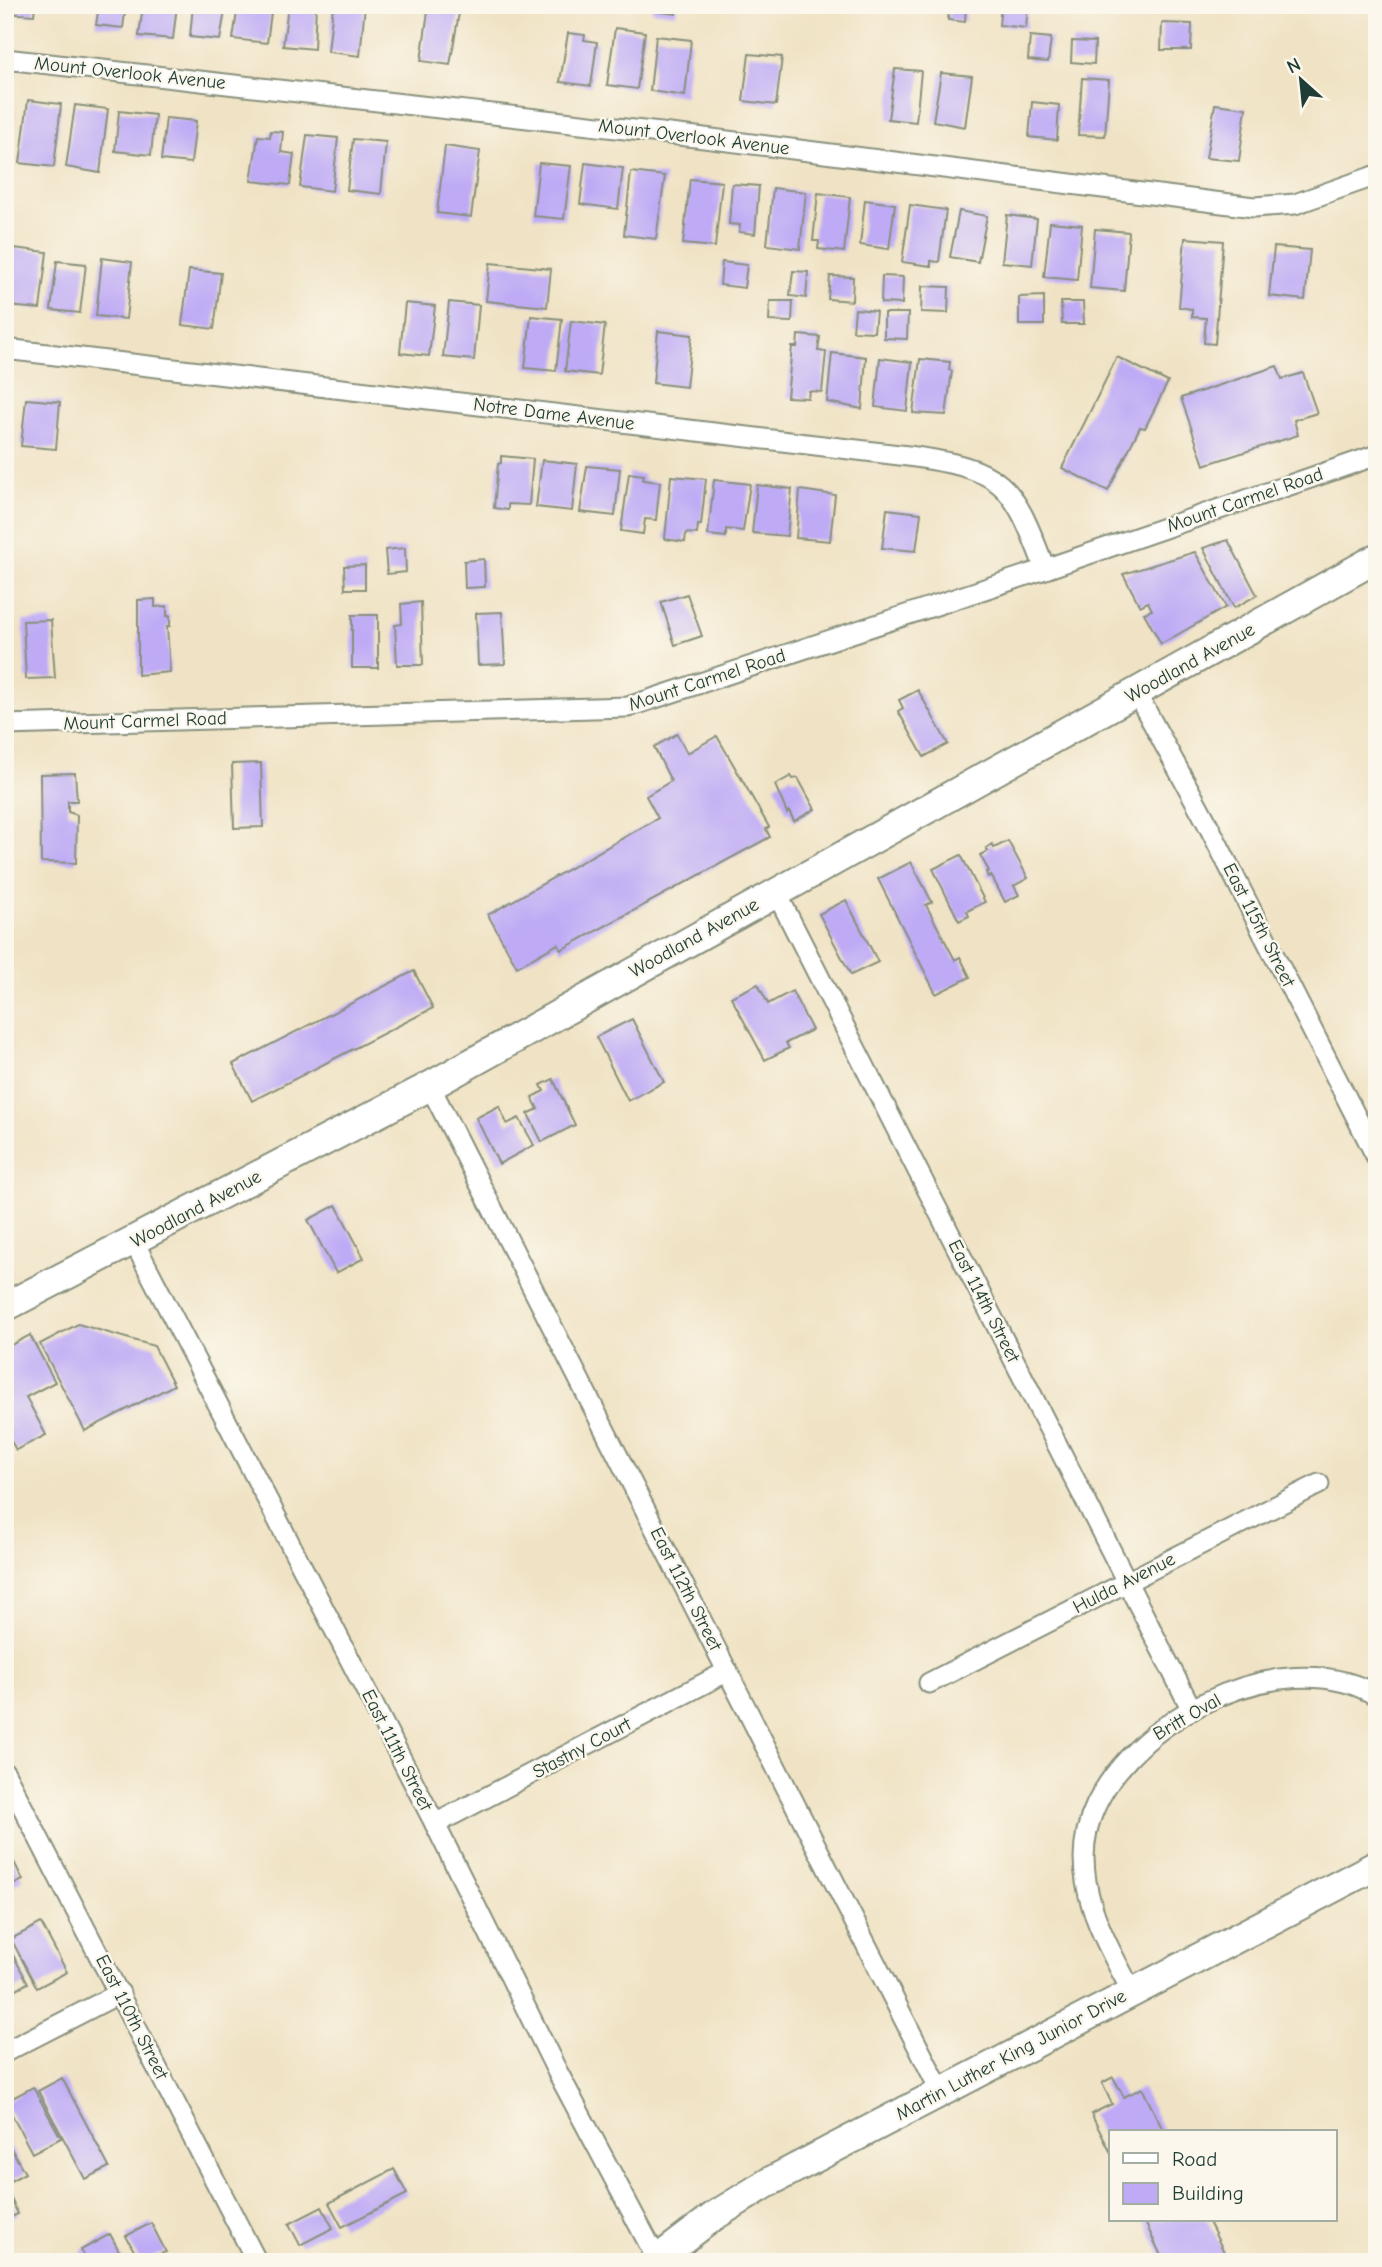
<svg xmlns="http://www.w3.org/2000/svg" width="1382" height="2267" viewBox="0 0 1382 2267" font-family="'Comic Neue',sans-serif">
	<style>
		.building { fill: #beaaf5 }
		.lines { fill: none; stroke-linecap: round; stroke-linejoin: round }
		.street-casing { stroke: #88907c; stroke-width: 23 }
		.secondary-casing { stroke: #88907c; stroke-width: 32 }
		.street { stroke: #fff; stroke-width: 19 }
		.secondary { stroke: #fff; stroke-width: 28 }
		.labels { text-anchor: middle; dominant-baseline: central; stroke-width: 5; stroke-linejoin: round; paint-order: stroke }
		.street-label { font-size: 19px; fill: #1f3d34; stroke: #fbf7ec }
	</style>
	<rect width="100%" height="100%" fill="#fbf7ec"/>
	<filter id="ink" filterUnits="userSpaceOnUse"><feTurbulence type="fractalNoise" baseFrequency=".0143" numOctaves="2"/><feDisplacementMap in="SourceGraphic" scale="14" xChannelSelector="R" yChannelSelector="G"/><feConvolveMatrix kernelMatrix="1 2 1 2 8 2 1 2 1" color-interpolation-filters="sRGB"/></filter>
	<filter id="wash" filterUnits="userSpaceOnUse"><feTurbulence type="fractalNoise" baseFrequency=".00686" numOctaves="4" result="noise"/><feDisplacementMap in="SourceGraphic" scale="28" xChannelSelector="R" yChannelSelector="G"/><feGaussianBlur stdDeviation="1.57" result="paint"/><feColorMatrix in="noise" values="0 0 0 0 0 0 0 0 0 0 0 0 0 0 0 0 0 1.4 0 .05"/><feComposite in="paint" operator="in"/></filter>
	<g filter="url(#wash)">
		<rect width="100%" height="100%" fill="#f0e3c5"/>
		<g id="blocks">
			<g class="building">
				<path d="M 5,5 L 35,5 L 34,15 L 5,13 Z"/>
				<path d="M 99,5 L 126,5 L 123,28 L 96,25 Z"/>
				<path d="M 143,5 L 177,5 L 173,39 L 139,36 Z"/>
				<path d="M 193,5 L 226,5 L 220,40 L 190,37 Z"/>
				<path d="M 238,5 L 272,5 L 267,43 L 233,39 Z"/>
				<path d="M 288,5 L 316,5 L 314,49 L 283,46 Z"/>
				<path d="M 365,5 L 360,56 L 328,52 L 333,6 Z"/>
				<path d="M 652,5 L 677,5 L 676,14 L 652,11 Z"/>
				<path d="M 950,5 L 966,5 L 965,22 L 948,20 Z"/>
				<path d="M 1001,5 L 1028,5 L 1026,28 L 999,25 Z"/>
				<path d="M 1179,5 L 1195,5 L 1195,9 L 1179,11 Z"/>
				<path d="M 428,11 L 459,13 L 450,65 L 421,61 Z"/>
				<path d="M 1162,23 L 1192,24 L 1191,50 L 1161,50 Z"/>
				<path d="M 615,28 L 645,32 L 637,89 L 607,85 Z"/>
				<path d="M 568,33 L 585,35 L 584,40 L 597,42 L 591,86 L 560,82 Z"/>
				<path d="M 656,36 L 691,40 L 685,96 L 650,91 Z"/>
				<path d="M 1030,36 L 1051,38 L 1048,62 L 1028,60 Z"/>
				<path d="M 1072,41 L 1095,42 L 1094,64 L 1071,62 Z"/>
				<path d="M 749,54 L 782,57 L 776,105 L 743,101 Z"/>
				<path d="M 895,69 L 921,71 L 916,122 L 888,119 Z"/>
				<path d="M 941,73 L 972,76 L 965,127 L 933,121 Z"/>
				<path d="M 1082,78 L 1109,80 L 1105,136 L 1078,135 Z"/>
				<path d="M 28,100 L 61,104 L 54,167 L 20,163 Z"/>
				<path d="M 1032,102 L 1059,105 L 1057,140 L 1029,137 Z"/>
				<path d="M 1215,104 L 1246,108 L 1239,161 L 1206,158 Z"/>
				<path d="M 75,105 L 108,109 L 100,173 L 66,167 Z"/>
				<path d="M 119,111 L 155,115 L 151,155 L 115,151 Z"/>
				<path d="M 166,118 L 196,121 L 191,163 L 161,160 Z"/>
				<path d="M 271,131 L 283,132 L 281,152 L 294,154 L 290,185 L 251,181 L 258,136 L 270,137 Z"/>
				<path d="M 307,135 L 338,138 L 332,191 L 300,187 Z"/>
				<path d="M 353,139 L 386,142 L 381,194 L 347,190 Z"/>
				<path d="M 445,146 L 480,151 L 471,217 L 437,213 Z"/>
				<path d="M 539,163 L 571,166 L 564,219 L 533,216 Z"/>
				<path d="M 585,163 L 623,168 L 618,209 L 580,204 Z"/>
				<path d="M 631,172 L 665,176 L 656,239 L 624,235 Z"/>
				<path d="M 690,179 L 722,182 L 715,247 L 683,244 Z"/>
				<path d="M 732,184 L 759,186 L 755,234 L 739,232 L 740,225 L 729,224 Z"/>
				<path d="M 773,188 L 806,192 L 800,249 L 767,245 Z"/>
				<path d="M 818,193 L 850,197 L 844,252 L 818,249 L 819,241 L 813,241 Z"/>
				<path d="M 865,200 L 895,204 L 889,249 L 860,245 Z"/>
				<path d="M 910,205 L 946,210 L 939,262 L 931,261 L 931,266 L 902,262 Z"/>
				<path d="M 959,211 L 987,216 L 978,262 L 950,257 Z"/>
				<path d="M 1007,215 L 1037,219 L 1032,265 L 1002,262 Z"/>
				<path d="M 1050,222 L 1082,225 L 1077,280 L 1044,277 Z"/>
				<path d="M 1095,229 L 1129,232 L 1124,291 L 1090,288 Z"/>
				<path d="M 1185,238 L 1223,241 L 1215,344 L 1204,343 L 1206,318 L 1192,317 L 1192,309 L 1179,307 Z"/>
				<path d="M 1274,247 L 1310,250 L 1305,300 L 1269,296 Z"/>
				<path d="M 14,248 L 47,252 L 40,309 L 8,306 Z"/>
				<path d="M 102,258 L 132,262 L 126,319 L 96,316 Z"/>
				<path d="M 57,261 L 86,264 L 80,313 L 51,310 Z"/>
				<path d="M 722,262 L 747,265 L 744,288 L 720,285 Z"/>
				<path d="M 490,263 L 551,269 L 547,307 L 486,301 Z"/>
				<path d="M 189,270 L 221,273 L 214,329 L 182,325 Z"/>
				<path d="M 793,271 L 808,272 L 806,298 L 790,296 Z"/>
				<path d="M 830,276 L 853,277 L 852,301 L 828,299 Z"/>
				<path d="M 882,276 L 903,277 L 902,304 L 881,303 Z"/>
				<path d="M 922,286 L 949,287 L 948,313 L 921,312 Z"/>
				<path d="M 1044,296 L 1044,325 L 1019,325 L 1019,297 Z"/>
				<path d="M 770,301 L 793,301 L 792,322 L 769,321 Z"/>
				<path d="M 449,302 L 479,305 L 474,360 L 443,357 Z"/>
				<path d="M 1061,302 L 1083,302 L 1084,324 L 1062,324 Z"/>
				<path d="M 405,303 L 435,306 L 429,356 L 400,353 Z"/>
				<path d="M 855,309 L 876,311 L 874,332 L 853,331 Z"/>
				<path d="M 884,313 L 908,313 L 907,339 L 884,338 Z"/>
				<path d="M 531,316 L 562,319 L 556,371 L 525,368 Z"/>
				<path d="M 571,321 L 605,325 L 599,375 L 565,371 Z"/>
				<path d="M 658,331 L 692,335 L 686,387 L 653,383 Z"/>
				<path d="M 798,335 L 820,337 L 818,351 L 826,352 L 822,392 L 809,391 L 808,398 L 787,397 L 792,347 L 797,347 Z"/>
				<path d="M 832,353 L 866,357 L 862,409 L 827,402 Z"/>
				<path d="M 1117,357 L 1168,382 L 1145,428 L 1140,427 L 1108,491 L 1062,468 Z"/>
				<path d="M 880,358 L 912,362 L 907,411 L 875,407 Z"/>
				<path d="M 920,359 L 950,362 L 949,370 L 952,371 L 946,415 L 913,413 Z"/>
				<path d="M 1277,366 L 1282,379 L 1303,373 L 1317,413 L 1294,420 L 1298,435 L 1204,465 L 1181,398 Z"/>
				<path d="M 26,399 L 60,402 L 56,449 L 21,446 Z"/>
				<path d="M 501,456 L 533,459 L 529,505 L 508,504 L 508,510 L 494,508 L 498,464 L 501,463 Z"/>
				<path d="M 542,460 L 577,464 L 572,511 L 536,507 Z"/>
				<path d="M 587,466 L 620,469 L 615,516 L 580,512 Z"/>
				<path d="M 629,473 L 644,475 L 643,480 L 660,482 L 656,520 L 645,519 L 643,534 L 621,531 Z"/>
				<path d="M 671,476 L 706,479 L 701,525 L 698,525 L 697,534 L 686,533 L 685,542 L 665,539 Z"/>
				<path d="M 714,480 L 750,484 L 743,531 L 726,529 L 726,537 L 708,535 Z"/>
				<path d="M 757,485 L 792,489 L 787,536 L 752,533 Z"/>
				<path d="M 800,490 L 835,495 L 830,541 L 796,538 Z"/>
				<path d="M 887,509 L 921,513 L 916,551 L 882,548 Z"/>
				<path d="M 1228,540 L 1257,595 L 1234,608 L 1203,548 Z"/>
				<path d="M 405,548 L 406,572 L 387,574 L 385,550 Z"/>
				<path d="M 1195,552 L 1226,607 L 1161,644 L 1144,613 L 1152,610 L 1148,602 L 1140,606 L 1123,574 Z"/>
				<path d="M 484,559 L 485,587 L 465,588 L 464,561 Z"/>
				<path d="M 365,565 L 365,589 L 345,589 L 344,566 Z"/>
				<path d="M 687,594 L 702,636 L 675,645 L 661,602 Z"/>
				<path d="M 155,599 L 155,607 L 167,606 L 167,616 L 170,616 L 170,626 L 167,626 L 170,672 L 138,675 L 138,600 Z"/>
				<path d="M 421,602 L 423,665 L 397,665 L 395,625 L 402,624 L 401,604 Z"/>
				<path d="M 502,612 L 505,664 L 478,665 L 476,613 Z"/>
				<rect x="352" y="615" width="26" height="53"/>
				<path d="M 51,620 L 55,678 L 26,679 L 23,621 Z"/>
				<path d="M 918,690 L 948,744 L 924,757 L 898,711 L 903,708 L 899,700 Z"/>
				<path d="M 677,734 L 687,753 L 717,736 L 769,827 L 766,829 L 770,837 L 561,950 L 558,944 L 517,967 L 488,915 L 658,818 L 646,796 L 671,781 L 654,747 Z"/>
				<path d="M 261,763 L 263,827 L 234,828 L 232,764 Z"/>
				<path d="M 75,773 L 77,801 L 68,801 L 68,812 L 77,815 L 76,863 L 41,862 L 40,774 Z"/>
				<path d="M 791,776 L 793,779 L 798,778 L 815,809 L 794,821 L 789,811 L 787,813 L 775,785 Z"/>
				<path d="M 1008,841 L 1028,878 L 1014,886 L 1019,895 L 1005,902 L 991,875 L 988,877 L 986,872 L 989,871 L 980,855 L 988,851 L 986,848 L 992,844 L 994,848 Z"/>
				<path d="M 961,855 L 985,902 L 967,911 L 969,916 L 959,921 L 933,869 Z"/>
				<path d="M 911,862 L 932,902 L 926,905 L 955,960 L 960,957 L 970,977 L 936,994 L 878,879 Z"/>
				<path d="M 846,900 L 878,962 L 851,975 L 819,914 Z"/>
				<path d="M 414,971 L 433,1008 L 252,1101 L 233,1064 Z"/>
				<path d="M 758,984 L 768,1004 L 792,991 L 812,1030 L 786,1043 L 789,1048 L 765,1060 L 731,997 Z"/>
				<path d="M 632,1019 L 664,1082 L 628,1101 L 596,1037 Z"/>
				<path d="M 553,1079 L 575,1125 L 542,1142 L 528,1114 L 538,1109 L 532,1097 L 544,1091 L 541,1085 Z"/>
				<path d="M 499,1106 L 507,1124 L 519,1118 L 534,1145 L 499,1164 L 476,1118 Z"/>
				<path d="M 336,1205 L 364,1258 L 336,1273 L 308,1220 Z"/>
				<path d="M 78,1324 L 154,1346 L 174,1385 L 85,1431 L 40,1344 Z"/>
				<path d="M 30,1335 L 55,1382 L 26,1397 L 46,1435 L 16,1450 L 5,1430 L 8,1422 L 5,1417 L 5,1348 Z"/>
				<path d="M 8,1850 L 23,1880 L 5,1889 L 5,1851 Z"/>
				<path d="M 41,1923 L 67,1972 L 37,1988 L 11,1939 Z"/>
				<path d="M 5,1940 L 28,1983 L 5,1995 Z"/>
				<path d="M 1113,2077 L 1124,2097 L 1142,2088 L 1164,2132 L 1111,2132 L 1111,2153 L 1091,2114 L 1112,2104 L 1102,2083 Z"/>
				<path d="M 62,2078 L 109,2167 L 85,2179 L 38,2091 Z"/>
				<path d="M 33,2087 L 61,2138 L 32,2153 L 5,2102 Z"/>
				<path d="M 5,2138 L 25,2173 L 5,2184 Z"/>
				<path d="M 394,2169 L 407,2194 L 342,2227 L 329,2203 Z"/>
				<path d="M 7,2190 L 18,2214 L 5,2220 L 5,2191 Z"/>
				<path d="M 322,2207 L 333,2228 L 300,2245 L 289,2224 Z"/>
				<path d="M 1144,2220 L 1208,2220 L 1229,2262 L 1164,2262 Z"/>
				<path d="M 151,2223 L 166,2252 L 140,2262 L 126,2236 Z"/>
				<path d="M 110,2234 L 125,2262 L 87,2262 L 81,2250 Z"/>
			</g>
		</g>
	</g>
	<g filter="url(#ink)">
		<use href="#blocks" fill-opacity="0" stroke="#88907c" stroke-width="2"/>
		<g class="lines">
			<defs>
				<g id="street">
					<path d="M 5,59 L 696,137 L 1254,207 L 1295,204 L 1377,175"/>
					<path d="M 5,349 L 908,456 C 1003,469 1012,481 1045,569"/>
					<path d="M 1137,694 L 1205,819 L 1377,1158"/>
					<path d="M 5,725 L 628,707 L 1045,569 L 1377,455"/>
					<path d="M 776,892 L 1192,1710"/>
					<path d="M 430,1086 L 941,2092"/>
					<path d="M 134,1242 L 435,1824 L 557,2071 L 657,2259"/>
					<path d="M 929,1683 L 1319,1484"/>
					<path d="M 5,1773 L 257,2262"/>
					<path d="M 435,1824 L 728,1671"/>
					<path d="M 1132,1992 C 1106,1942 1074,1890 1087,1831 C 1111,1727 1282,1637 1377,1696"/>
					<path d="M 5,2052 L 120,1993"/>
				</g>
				<g id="secondary">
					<path d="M 5,1307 L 430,1086 L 1377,558"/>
					<path d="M 654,2262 L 714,2216 L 769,2182 L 1377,1865"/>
				</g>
			</defs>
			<use href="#street" class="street-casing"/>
			<use href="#secondary" class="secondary-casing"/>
			<use href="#street" class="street"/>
			<use href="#secondary" class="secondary"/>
		</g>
	</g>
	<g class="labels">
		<g class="street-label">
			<text transform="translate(130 73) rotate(6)">Mount Overlook Avenue</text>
			<text transform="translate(694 137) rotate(7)">Mount Overlook Avenue</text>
			<text transform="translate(554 414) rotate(7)">Notre Dame Avenue</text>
			<text transform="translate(1245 500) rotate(-19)">Mount Carmel Road</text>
			<text transform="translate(1190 663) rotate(-29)">Woodland Avenue</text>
			<text transform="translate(707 680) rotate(-18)">Mount Carmel Road</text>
			<text transform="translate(145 721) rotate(-2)">Mount Carmel Road</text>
			<text transform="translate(1259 925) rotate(63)">East 115th Street</text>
			<text transform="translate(694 938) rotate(-29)">Woodland Avenue</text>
			<text transform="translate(196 1209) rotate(-28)">Woodland Avenue</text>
			<text transform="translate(984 1301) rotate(63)">East 114th Street</text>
			<text transform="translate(1124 1583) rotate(-27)">Hulda Avenue</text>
			<text transform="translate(686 1589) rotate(63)">East 112th Street</text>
			<text transform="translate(1187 1717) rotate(-30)">Britt Oval</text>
			<text transform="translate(582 1748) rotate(-28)">Stastny Court</text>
			<text transform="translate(397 1750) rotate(63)">East 111th Street</text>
			<text transform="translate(132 2017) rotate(63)">East 110th Street</text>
			<text transform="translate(1011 2055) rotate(-28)">Martin Luther King Junior Drive</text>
		</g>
	</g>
	<rect width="1382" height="2267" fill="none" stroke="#fbf7ec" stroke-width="28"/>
	<rect x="1109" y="2130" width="228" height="91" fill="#fbf7ec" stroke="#a3ada2" stroke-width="2"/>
	<rect x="1123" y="2153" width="35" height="10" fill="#ffffff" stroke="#a3ada2" stroke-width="2"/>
	<text x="1172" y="2166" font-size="21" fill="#1f3d34">Road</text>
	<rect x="1123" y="2183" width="35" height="21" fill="#beaaf5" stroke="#a3ada2" stroke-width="2"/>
	<text x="1172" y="2200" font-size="21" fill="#1f3d34">Building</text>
	<g transform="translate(1301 80) rotate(333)" stroke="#fbf7ec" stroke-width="5" paint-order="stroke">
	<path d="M0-5L12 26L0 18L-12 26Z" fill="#1f3d34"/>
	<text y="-10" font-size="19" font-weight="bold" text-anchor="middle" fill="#1f3d34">N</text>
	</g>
</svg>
